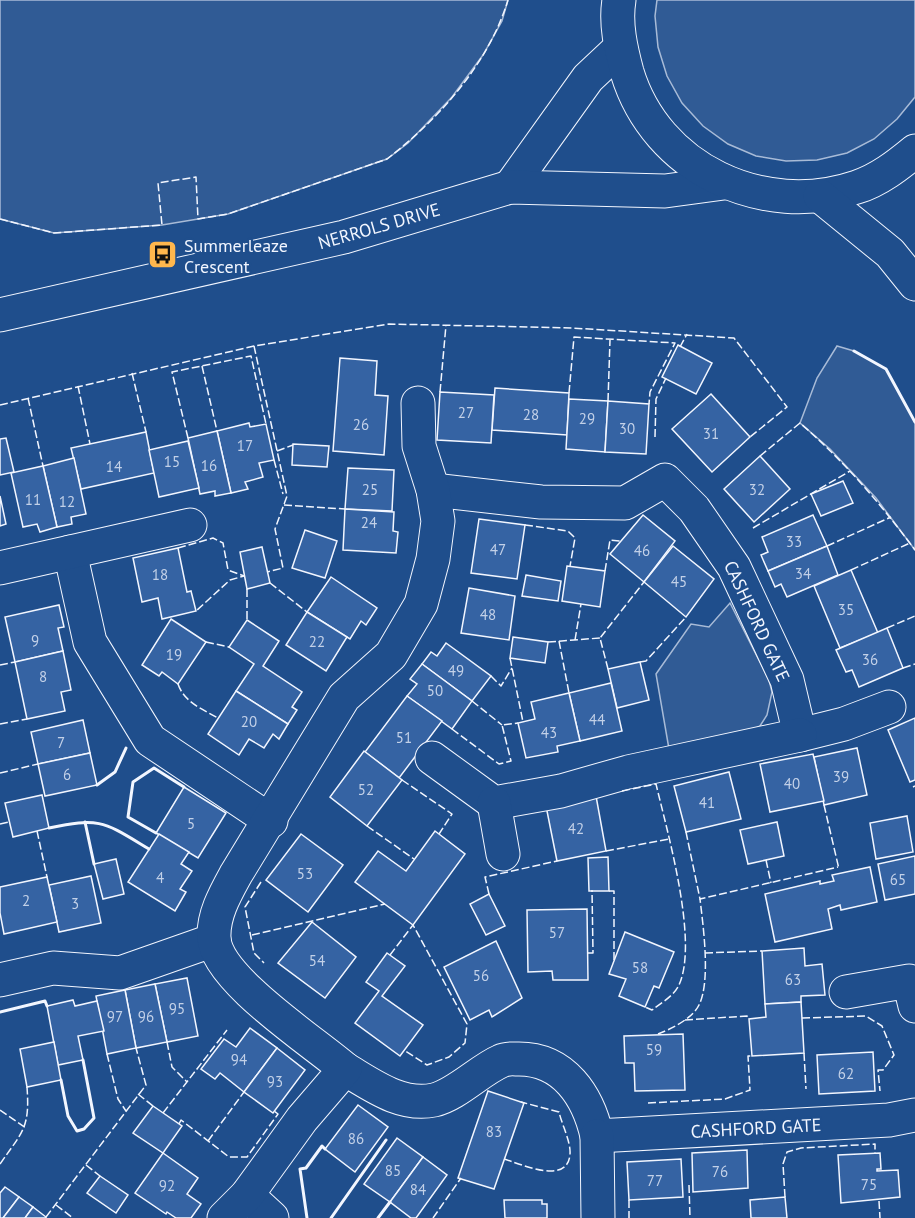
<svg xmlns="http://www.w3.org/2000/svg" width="915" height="1218" viewBox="0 0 915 1218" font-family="'PT Sans',sans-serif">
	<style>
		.built { fill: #305b95; stroke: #a8bbd7; stroke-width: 1.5 }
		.building { fill: #3563a3; stroke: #f2f6ff; stroke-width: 1.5 }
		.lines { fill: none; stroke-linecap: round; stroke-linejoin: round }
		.street-casing { stroke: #f2f6ff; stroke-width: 35 }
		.primary-casing { stroke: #f2f6ff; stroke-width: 35 }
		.street { stroke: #1f4e8c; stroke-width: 33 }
		.primary { stroke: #1f4e8c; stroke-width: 33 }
		.fence { stroke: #f2f6ff; stroke-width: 1.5; stroke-dasharray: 8 3; stroke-linecap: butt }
		.wall { stroke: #f2f6ff; stroke-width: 3 }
		.labels { text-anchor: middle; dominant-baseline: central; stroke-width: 4.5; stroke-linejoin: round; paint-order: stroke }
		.number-label { font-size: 15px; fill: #c3d1e8 }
		.street-label { font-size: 18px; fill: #f2f6ff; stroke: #1f4e8c }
		.poi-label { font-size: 18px; fill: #f2f6ff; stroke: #1f4e8c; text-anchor: start }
	</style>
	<rect width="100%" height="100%" fill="#1f4e8c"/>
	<g class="built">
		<path d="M 0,0 L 508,0 L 502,21 L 483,55 L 452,97 L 408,143 L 387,159 L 228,214 L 162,225 L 54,233 L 0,219 Z"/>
		<path d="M 657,0 L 915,0 L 915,97 L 897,119 L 874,139 L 847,153 L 817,160 L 786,161 L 756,156 L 728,144 L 703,126 L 682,103 L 667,76 L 658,47 L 655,16 Z"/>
		<path d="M 837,346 L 854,351 L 886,369 L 915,422 L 915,550 L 876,498 L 830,449 L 800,423 L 817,378 Z"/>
		<path d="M 730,603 L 769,680 L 772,692 L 767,715 L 760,726 L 749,732 L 669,749 L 656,674 L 691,624 L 709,627 Z"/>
	</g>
	<g class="building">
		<path d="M 678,345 L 712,363 L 696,394 L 662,377 Z"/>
		<path d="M 340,358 L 377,361 L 375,395 L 388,396 L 384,455 L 333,451 Z"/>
		<path d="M 495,388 L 569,393 L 567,435 L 492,430 Z"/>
		<path d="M 440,392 L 494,395 L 491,443 L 437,440 Z"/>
		<path d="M 711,394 L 750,437 L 712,472 L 672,429 Z"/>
		<path d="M 569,399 L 608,401 L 605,452 L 566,449 Z"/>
		<path d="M 608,401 L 649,404 L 646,454 L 605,452 Z"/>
		<path d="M 249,423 L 250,427 L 266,424 L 274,460 L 259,463 L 263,477 L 245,482 L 248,489 L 231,493 L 217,431 Z"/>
		<path d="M 217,431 L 231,493 L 215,496 L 215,491 L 200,494 L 188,438 Z"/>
		<path d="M 146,432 L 154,473 L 81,489 L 71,448 Z"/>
		<path d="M 6,438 L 14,472 L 0,475 L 0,439 Z"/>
		<path d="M 188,441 L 199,488 L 159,497 L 149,450 Z"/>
		<path d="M 293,444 L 329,446 L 327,467 L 292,465 Z"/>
		<path d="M 760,456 L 790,489 L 754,522 L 724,489 Z"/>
		<path d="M 74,458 L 86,514 L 71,517 L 72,524 L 57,527 L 43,466 Z"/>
		<path d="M 43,466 L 57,527 L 40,532 L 37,524 L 23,527 L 11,473 Z"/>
		<path d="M 348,468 L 394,470 L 392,511 L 345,509 Z"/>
		<path d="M 843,481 L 853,503 L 821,516 L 811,494 Z"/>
		<path d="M 0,496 L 6,524 L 0,526 Z"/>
		<path d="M 345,509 L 394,512 L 393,531 L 398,532 L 396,553 L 343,550 Z"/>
		<path d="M 643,515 L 675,541 L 644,582 L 610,554 Z"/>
		<path d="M 813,515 L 827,546 L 768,571 L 761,555 L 768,552 L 762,537 Z"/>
		<path d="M 479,519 L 525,525 L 517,579 L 471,573 Z"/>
		<path d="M 305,530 L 337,541 L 325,578 L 292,568 Z"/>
		<path d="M 673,546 L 714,579 L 686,617 L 644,582 Z"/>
		<path d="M 827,546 L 838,575 L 787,597 L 781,584 L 775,587 L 768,571 Z"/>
		<path d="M 262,547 L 270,583 L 247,589 L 240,552 Z"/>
		<path d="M 178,548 L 187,592 L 191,591 L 196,611 L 162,619 L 158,598 L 142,602 L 133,558 Z"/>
		<path d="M 567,566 L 605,571 L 600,607 L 562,601 Z"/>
		<path d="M 851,570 L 878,633 L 840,648 L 814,586 Z"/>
		<path d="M 526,575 L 561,581 L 558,601 L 522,596 Z"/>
		<path d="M 331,577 L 377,608 L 366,625 L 361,621 L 350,639 L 307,612 Z"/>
		<path d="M 469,588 L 515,596 L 509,640 L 461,633 Z"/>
		<path d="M 59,605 L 64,627 L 58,628 L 63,651 L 15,662 L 5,617 Z"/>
		<path d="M 307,612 L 347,637 L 326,671 L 286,645 Z"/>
		<path d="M 171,619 L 206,642 L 178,684 L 162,672 L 159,676 L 142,665 Z"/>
		<path d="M 247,620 L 279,641 L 263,666 L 302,692 L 292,707 L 297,710 L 288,724 L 236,691 L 254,664 L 229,647 Z"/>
		<path d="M 887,628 L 903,668 L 859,687 L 852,670 L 846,672 L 836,650 Z"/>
		<path d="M 513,637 L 548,642 L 545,663 L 510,658 Z"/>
		<path d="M 446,643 L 491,676 L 472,701 L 422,664 L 431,652 L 437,656 Z"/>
		<path d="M 63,651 L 71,690 L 61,692 L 65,711 L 27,719 L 15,662 Z"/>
		<path d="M 640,662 L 649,700 L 617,708 L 608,669 Z"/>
		<path d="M 422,664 L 472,701 L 452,729 L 407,696 L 417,684 L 410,679 Z"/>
		<path d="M 611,683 L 622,731 L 580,741 L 569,693 Z"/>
		<path d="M 236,691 L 288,724 L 279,739 L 273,734 L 264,748 L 249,739 L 239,755 L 208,734 Z"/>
		<path d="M 569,693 L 580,741 L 557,746 L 558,752 L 526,758 L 518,723 L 535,719 L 531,702 Z"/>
		<path d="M 407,696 L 442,721 L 399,778 L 365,752 Z"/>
		<path d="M 915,718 L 915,780 L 910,782 L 888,730 Z"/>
		<path d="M 83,720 L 90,753 L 38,764 L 31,732 Z"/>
		<path d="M 857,748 L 867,795 L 824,805 L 814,757 Z"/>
		<path d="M 364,751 L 402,780 L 367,826 L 330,797 Z"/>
		<path d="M 90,753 L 97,785 L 45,796 L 38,764 Z"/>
		<path d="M 813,754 L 824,801 L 770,812 L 760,764 Z"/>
		<path d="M 729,772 L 741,819 L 686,832 L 674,786 Z"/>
		<path d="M 184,787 L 226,813 L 198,858 L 156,833 Z"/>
		<path d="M 42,795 L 49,828 L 13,837 L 5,803 Z"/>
		<path d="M 596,796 L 606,851 L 557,861 L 546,806 Z"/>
		<path d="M 907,816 L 913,852 L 876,859 L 870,823 Z"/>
		<path d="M 777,822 L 784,856 L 748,864 L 740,830 Z"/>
		<path d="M 435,831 L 465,854 L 413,925 L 355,882 L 378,851 L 406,871 Z"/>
		<path d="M 159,834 L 189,852 L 181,864 L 192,871 L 180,889 L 186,892 L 175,911 L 128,882 Z"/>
		<path d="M 301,834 L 343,865 L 308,912 L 266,880 Z"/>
		<path d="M 915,856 L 915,894 L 885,900 L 878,864 Z"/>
		<path d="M 608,857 L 609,891 L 589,891 L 588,858 Z"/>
		<path d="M 116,859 L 124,894 L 103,899 L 94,864 Z"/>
		<path d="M 870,867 L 877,902 L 841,910 L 840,905 L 828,909 L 832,929 L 775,942 L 765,894 L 820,881 L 820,884 L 834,881 L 832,875 Z"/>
		<path d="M 91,876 L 101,923 L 59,932 L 49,885 Z"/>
		<path d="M 47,877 L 57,922 L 4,934 L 0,913 L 0,887 Z"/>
		<path d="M 489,894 L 505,926 L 486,935 L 470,904 Z"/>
		<path d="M 587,909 L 588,980 L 553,980 L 552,971 L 528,972 L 527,910 Z"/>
		<path d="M 312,922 L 356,957 L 325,998 L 278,963 Z"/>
		<path d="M 625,932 L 674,952 L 659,988 L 654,986 L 645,1007 L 619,996 L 626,979 L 609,974 Z"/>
		<path d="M 496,941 L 522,998 L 492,1017 L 489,1010 L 470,1020 L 444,967 Z"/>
		<path d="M 804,948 L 805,966 L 822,964 L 825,995 L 801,996 L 801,1002 L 765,1004 L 762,951 Z"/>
		<path d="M 387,953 L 405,966 L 382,996 L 423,1025 L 400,1056 L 355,1023 L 379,991 L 366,982 Z"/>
		<path d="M 187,978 L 198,1036 L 167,1042 L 155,984 Z"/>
		<path d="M 155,984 L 167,1042 L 136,1048 L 125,990 Z"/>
		<path d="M 125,990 L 136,1048 L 107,1054 L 96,996 Z"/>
		<path d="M 73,1000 L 75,1006 L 97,1001 L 104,1031 L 78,1036 L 83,1060 L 58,1065 L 47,1006 Z"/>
		<path d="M 801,1002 L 804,1053 L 752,1056 L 749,1019 L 766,1017 L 765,1004 Z"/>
		<path d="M 250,1028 L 277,1048 L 244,1092 L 220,1073 L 215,1079 L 201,1069 L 224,1039 L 236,1047 Z"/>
		<path d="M 683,1034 L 685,1090 L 635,1091 L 634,1063 L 625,1063 L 624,1036 Z"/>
		<path d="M 54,1042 L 61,1080 L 27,1087 L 20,1049 Z"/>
		<path d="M 277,1048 L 305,1070 L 273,1113 L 244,1092 Z"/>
		<path d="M 873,1052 L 875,1091 L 819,1094 L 817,1055 Z"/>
		<path d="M 488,1091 L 524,1103 L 494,1189 L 458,1178 Z"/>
		<path d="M 358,1105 L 388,1127 L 355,1172 L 325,1149 Z"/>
		<path d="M 153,1106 L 182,1126 L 163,1153 L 133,1133 Z"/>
		<path d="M 397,1138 L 423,1157 L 390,1202 L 364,1184 Z"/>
		<path d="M 747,1150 L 748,1188 L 693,1192 L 692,1153 Z"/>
		<path d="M 163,1153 L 198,1178 L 187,1194 L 201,1204 L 191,1218 L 176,1218 L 167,1212 L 166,1214 L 135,1193 Z"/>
		<path d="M 880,1153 L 881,1169 L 877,1169 L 877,1171 L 898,1170 L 900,1197 L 841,1203 L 838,1155 Z"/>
		<path d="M 423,1157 L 447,1175 L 416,1218 L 411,1218 L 390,1202 Z"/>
		<path d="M 681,1159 L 683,1197 L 629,1200 L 627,1162 Z"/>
		<path d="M 100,1176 L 128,1195 L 116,1213 L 87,1193 Z"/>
		<path d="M 5,1187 L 19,1197 L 3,1218 L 0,1218 L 0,1193 Z"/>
		<path d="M 19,1197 L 33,1207 L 25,1218 L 3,1218 Z"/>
		<path d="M 785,1197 L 787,1218 L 751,1218 L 750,1200 Z"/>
		<path d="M 504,1200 L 542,1200 L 542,1204 L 547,1204 L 547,1218 L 505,1218 Z"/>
		<path d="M 33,1207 L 46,1217 L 46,1218 L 25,1218 Z"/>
	</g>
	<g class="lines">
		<defs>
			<g id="street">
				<path d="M 510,187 L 588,78 L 620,48"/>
				<path d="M 0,315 L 344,237 L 510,187 L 665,191 L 724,183"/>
				<path d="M 433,490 L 541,502 L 625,503 L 665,480 L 694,509 L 734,567 L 787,680 L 800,735 L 844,724 L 889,707"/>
				<path d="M 70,552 L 90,642 L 150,740 L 271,821"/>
				<path d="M 0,568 L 190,525"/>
				<path d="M 432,758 L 494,803 L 561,791 L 628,772 L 800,735"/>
				<path d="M 494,803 L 503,854"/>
				<path d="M 0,980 L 53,968 L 120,973 L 214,940"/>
				<path d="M 846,992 L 909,981 L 915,1006"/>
				<path d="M 345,1069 C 372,1085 401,1107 434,1100 C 456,1095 480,1070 501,1061 C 507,1058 514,1059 519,1059 C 564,1059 588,1096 597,1136 L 889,1120 L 915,1115"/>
				<path d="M 597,1136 L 598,1218"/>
				<path d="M 247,1195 L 272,1218"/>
				<path d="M 224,1218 L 247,1195 L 302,1119 L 345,1069 C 314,1042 216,979 214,938 C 213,915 225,894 236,874 L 344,697 L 391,655 L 421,604 L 433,559 L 438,521 L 433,490 L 419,446 L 418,403"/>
			</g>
			<g id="primary">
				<path d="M 619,0 C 615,24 621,49 627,72 C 656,169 763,219 857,187 C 879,180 898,165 915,151"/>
				<path d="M 820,196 L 890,253 L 915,284"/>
			</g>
		</defs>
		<use href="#street" class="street-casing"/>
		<use href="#primary" class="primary-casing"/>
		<use href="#street" class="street"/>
		<use href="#primary" class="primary"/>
		<g class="fence">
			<path d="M 0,219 L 54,233 L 162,225 L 158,183 L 196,177 L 198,219 L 228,214 L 387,159 C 439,119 489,63 508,0"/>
			<path d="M 254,346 L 287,496 L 275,529 L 283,568 L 267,572"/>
			<path d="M 680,347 L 687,334"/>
			<path d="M 202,366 L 217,431"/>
			<path d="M 132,373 L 146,432"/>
			<path d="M 78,386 L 90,444"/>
			<path d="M 440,392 L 446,325"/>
			<path d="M 569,393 L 574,337 L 675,343 L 650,392 L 649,404"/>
			<path d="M 28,398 L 43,466"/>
			<path d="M 608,401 L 610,340"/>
			<path d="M 0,405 L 254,346 L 389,324 L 572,328 L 734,338 L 787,407 L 750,437"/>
			<path d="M 655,437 L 656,399 L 666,378"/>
			<path d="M 188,438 L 172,372 L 251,356 L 266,424"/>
			<path d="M 277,451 L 293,445"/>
			<path d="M 760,456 L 800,423 C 844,461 880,503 915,550"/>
			<path d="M 274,460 L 283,494"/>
			<path d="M 284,505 L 345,509"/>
			<path d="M 525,525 L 568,531 L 575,538 L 570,566"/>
			<path d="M 753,528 L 850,471"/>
			<path d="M 827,546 L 891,517"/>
			<path d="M 178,548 L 213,538 L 223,543 L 228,570 L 244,576 L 230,580 L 196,611"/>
			<path d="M 851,570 L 910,543"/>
			<path d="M 605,571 L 610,540 L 620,541"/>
			<path d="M 270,583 L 307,612"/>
			<path d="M 247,589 L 247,620"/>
			<path d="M 887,628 L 915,616"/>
			<path d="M 575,640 L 581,604"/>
			<path d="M 559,641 L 569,693"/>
			<path d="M 206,642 L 229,647"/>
			<path d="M 548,642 L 600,638"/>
			<path d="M 510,658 L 523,722"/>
			<path d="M 640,662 L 646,661 L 686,617"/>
			<path d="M 0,665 L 15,662"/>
			<path d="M 903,668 L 915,664"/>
			<path d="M 608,669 L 600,638 L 644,582"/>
			<path d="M 491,676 L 501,686 L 512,668"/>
			<path d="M 178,684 C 184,702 202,709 218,718"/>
			<path d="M 472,701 L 502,725"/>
			<path d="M 0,724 L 27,719"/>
			<path d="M 452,729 L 499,764 L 511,761 L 502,725 L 518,723"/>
			<path d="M 0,773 L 38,764"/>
			<path d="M 402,780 L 452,814 L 439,834"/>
			<path d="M 913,787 L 915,786"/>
			<path d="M 622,791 L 656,784 C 667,831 699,941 679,985 C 674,996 661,1003 652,1010 L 645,1007"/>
			<path d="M 824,805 L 839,869"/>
			<path d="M 0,824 L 9,822"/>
			<path d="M 367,826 L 414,859"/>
			<path d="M 37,831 L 47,877"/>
			<path d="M 686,832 L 700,899 L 838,867"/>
			<path d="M 606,851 L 669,839"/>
			<path d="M 766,860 L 771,883"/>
			<path d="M 261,882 L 245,907 L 254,953 L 264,963"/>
			<path d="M 609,891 L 614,891 L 614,961"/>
			<path d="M 489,894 L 485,877 L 557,861"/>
			<path d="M 252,935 L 385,904"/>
			<path d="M 588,953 L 593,953 L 592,890"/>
			<path d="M 705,953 L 762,951"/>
			<path d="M 390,955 L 413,925 L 467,1024 L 465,1043 L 449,1057 L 427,1065 L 404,1050"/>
			<path d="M 802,1018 L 866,1016 L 882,1026 L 894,1055 L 883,1070 L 878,1070 L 880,1091"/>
			<path d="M 685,1020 L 747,1016 L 749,1019"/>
			<path d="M 658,1034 C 671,1029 692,1019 699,1005 C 711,981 703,925 700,899"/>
			<path d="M 167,1042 L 172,1067 L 187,1082"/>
			<path d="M 804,1053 L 806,1089"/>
			<path d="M 107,1054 L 118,1099 L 126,1111"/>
			<path d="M 138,1094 L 153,1106"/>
			<path d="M 648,1103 L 725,1099 L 750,1090 L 748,1056 L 752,1056"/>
			<path d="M 0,1110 L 26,1128"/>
			<path d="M 163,1113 L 227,1030"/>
			<path d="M 179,1124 L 181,1120 L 229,1157 L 247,1157 L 278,1114 L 274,1111"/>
			<path d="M 208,1141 L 244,1092"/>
			<path d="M 504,1159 C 521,1164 568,1186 570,1154 C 571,1142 562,1125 559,1112 L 521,1102"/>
			<path d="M 0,1164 C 23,1131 30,1128 27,1087"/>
			<path d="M 86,1165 L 100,1176"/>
			<path d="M 689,1185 L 690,1218"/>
			<path d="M 785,1197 L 783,1164 L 787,1152 L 801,1148 L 875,1144 L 875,1153"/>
			<path d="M 629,1200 L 629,1218"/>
			<path d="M 879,1201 L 880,1218"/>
			<path d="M 56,1205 L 73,1218"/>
			<path d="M 46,1217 L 146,1085 L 136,1048"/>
			<path d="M 433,1218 L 461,1178"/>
		</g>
		<g class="wall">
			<path d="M 854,351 L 886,369 L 915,422"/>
			<path d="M 97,785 L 115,772 L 126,748"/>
			<path d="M 85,822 L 94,864"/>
			<path d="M 49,828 C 101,817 104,822 149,849"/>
			<path d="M 156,833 L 128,817 L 133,782 L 154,768 L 184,787"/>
			<path d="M 0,1012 L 45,1001 L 47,1006"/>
			<path d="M 61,1080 L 68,1116 L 77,1131 L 84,1129 L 94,1118 L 83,1060"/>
			<path d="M 307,1218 L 300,1169 L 306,1168 L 322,1146 L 325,1149"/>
			<path d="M 331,1218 L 386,1140"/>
			<path d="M 378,1218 L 390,1202"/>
		</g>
	</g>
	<defs>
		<symbol id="bus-square" viewBox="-11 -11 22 22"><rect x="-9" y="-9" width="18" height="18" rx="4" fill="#ffb74d" stroke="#1f4e8c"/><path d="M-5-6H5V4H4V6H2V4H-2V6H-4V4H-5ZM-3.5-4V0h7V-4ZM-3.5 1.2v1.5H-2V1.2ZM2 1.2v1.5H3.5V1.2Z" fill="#111"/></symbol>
	</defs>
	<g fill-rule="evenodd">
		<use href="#bus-square" x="146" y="238" width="33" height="33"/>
	</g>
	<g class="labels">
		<g class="number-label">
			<text x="466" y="412">27</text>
			<text x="531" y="414">28</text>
			<text x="587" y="418">29</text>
			<text x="361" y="424">26</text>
			<text x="627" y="428">30</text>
			<text x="711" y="433">31</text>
			<text x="245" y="445">17</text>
			<text x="172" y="461">15</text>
			<text x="209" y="465">16</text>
			<text x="114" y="466">14</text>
			<text x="370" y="489">25</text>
			<text x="757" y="489">32</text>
			<text x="33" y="499">11</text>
			<text x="67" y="501">12</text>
			<text x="369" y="522">24</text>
			<text x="794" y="541">33</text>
			<text x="498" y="549">47</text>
			<text x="642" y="550">46</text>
			<text x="803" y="573">34</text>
			<text x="160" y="574">18</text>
			<text x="679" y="581">45</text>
			<text x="846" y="609">35</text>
			<text x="488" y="614">48</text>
			<text x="35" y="640">9</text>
			<text x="317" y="641">22</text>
			<text x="174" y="654">19</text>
			<text x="870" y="659">36</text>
			<text x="456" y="670">49</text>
			<text x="43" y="676">8</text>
			<text x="435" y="690">50</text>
			<text x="597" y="719">44</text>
			<text x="249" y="721">20</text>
			<text x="549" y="732">43</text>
			<text x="404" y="737">51</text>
			<text x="61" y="742">7</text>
			<text x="67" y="774">6</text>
			<text x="841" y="776">39</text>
			<text x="792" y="783">40</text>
			<text x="366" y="789">52</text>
			<text x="707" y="802">41</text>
			<text x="191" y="823">5</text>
			<text x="576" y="828">42</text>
			<text x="305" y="873">53</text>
			<text x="160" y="877">4</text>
			<text x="898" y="879">65</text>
			<text x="26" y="900">2</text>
			<text x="75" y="903">3</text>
			<text x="557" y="932">57</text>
			<text x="317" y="960">54</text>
			<text x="640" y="967">58</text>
			<text x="481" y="975">56</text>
			<text x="793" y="979">63</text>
			<text x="177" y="1008">95</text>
			<text x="115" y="1016">97</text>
			<text x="146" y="1016">96</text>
			<text x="654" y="1049">59</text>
			<text x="239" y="1059">94</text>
			<text x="846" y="1073">62</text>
			<text x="275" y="1081">93</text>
			<text x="494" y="1131">83</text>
			<text x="356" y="1138">86</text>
			<text x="393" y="1170">85</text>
			<text x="720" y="1171">76</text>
			<text x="655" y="1180">77</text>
			<text x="869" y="1184">75</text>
			<text x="167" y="1185">92</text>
			<text x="418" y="1189">84</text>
		</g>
		<g class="street-label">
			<text transform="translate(379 226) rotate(-16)">NERROLS DRIVE</text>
			<text transform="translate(757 621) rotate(65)">CASHFORD GATE</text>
			<text transform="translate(756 1128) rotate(-3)">CASHFORD GATE</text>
		</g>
		<g class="poi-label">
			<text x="184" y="245">Summerleaze<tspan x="184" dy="21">Crescent</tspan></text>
		</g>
	</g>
</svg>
